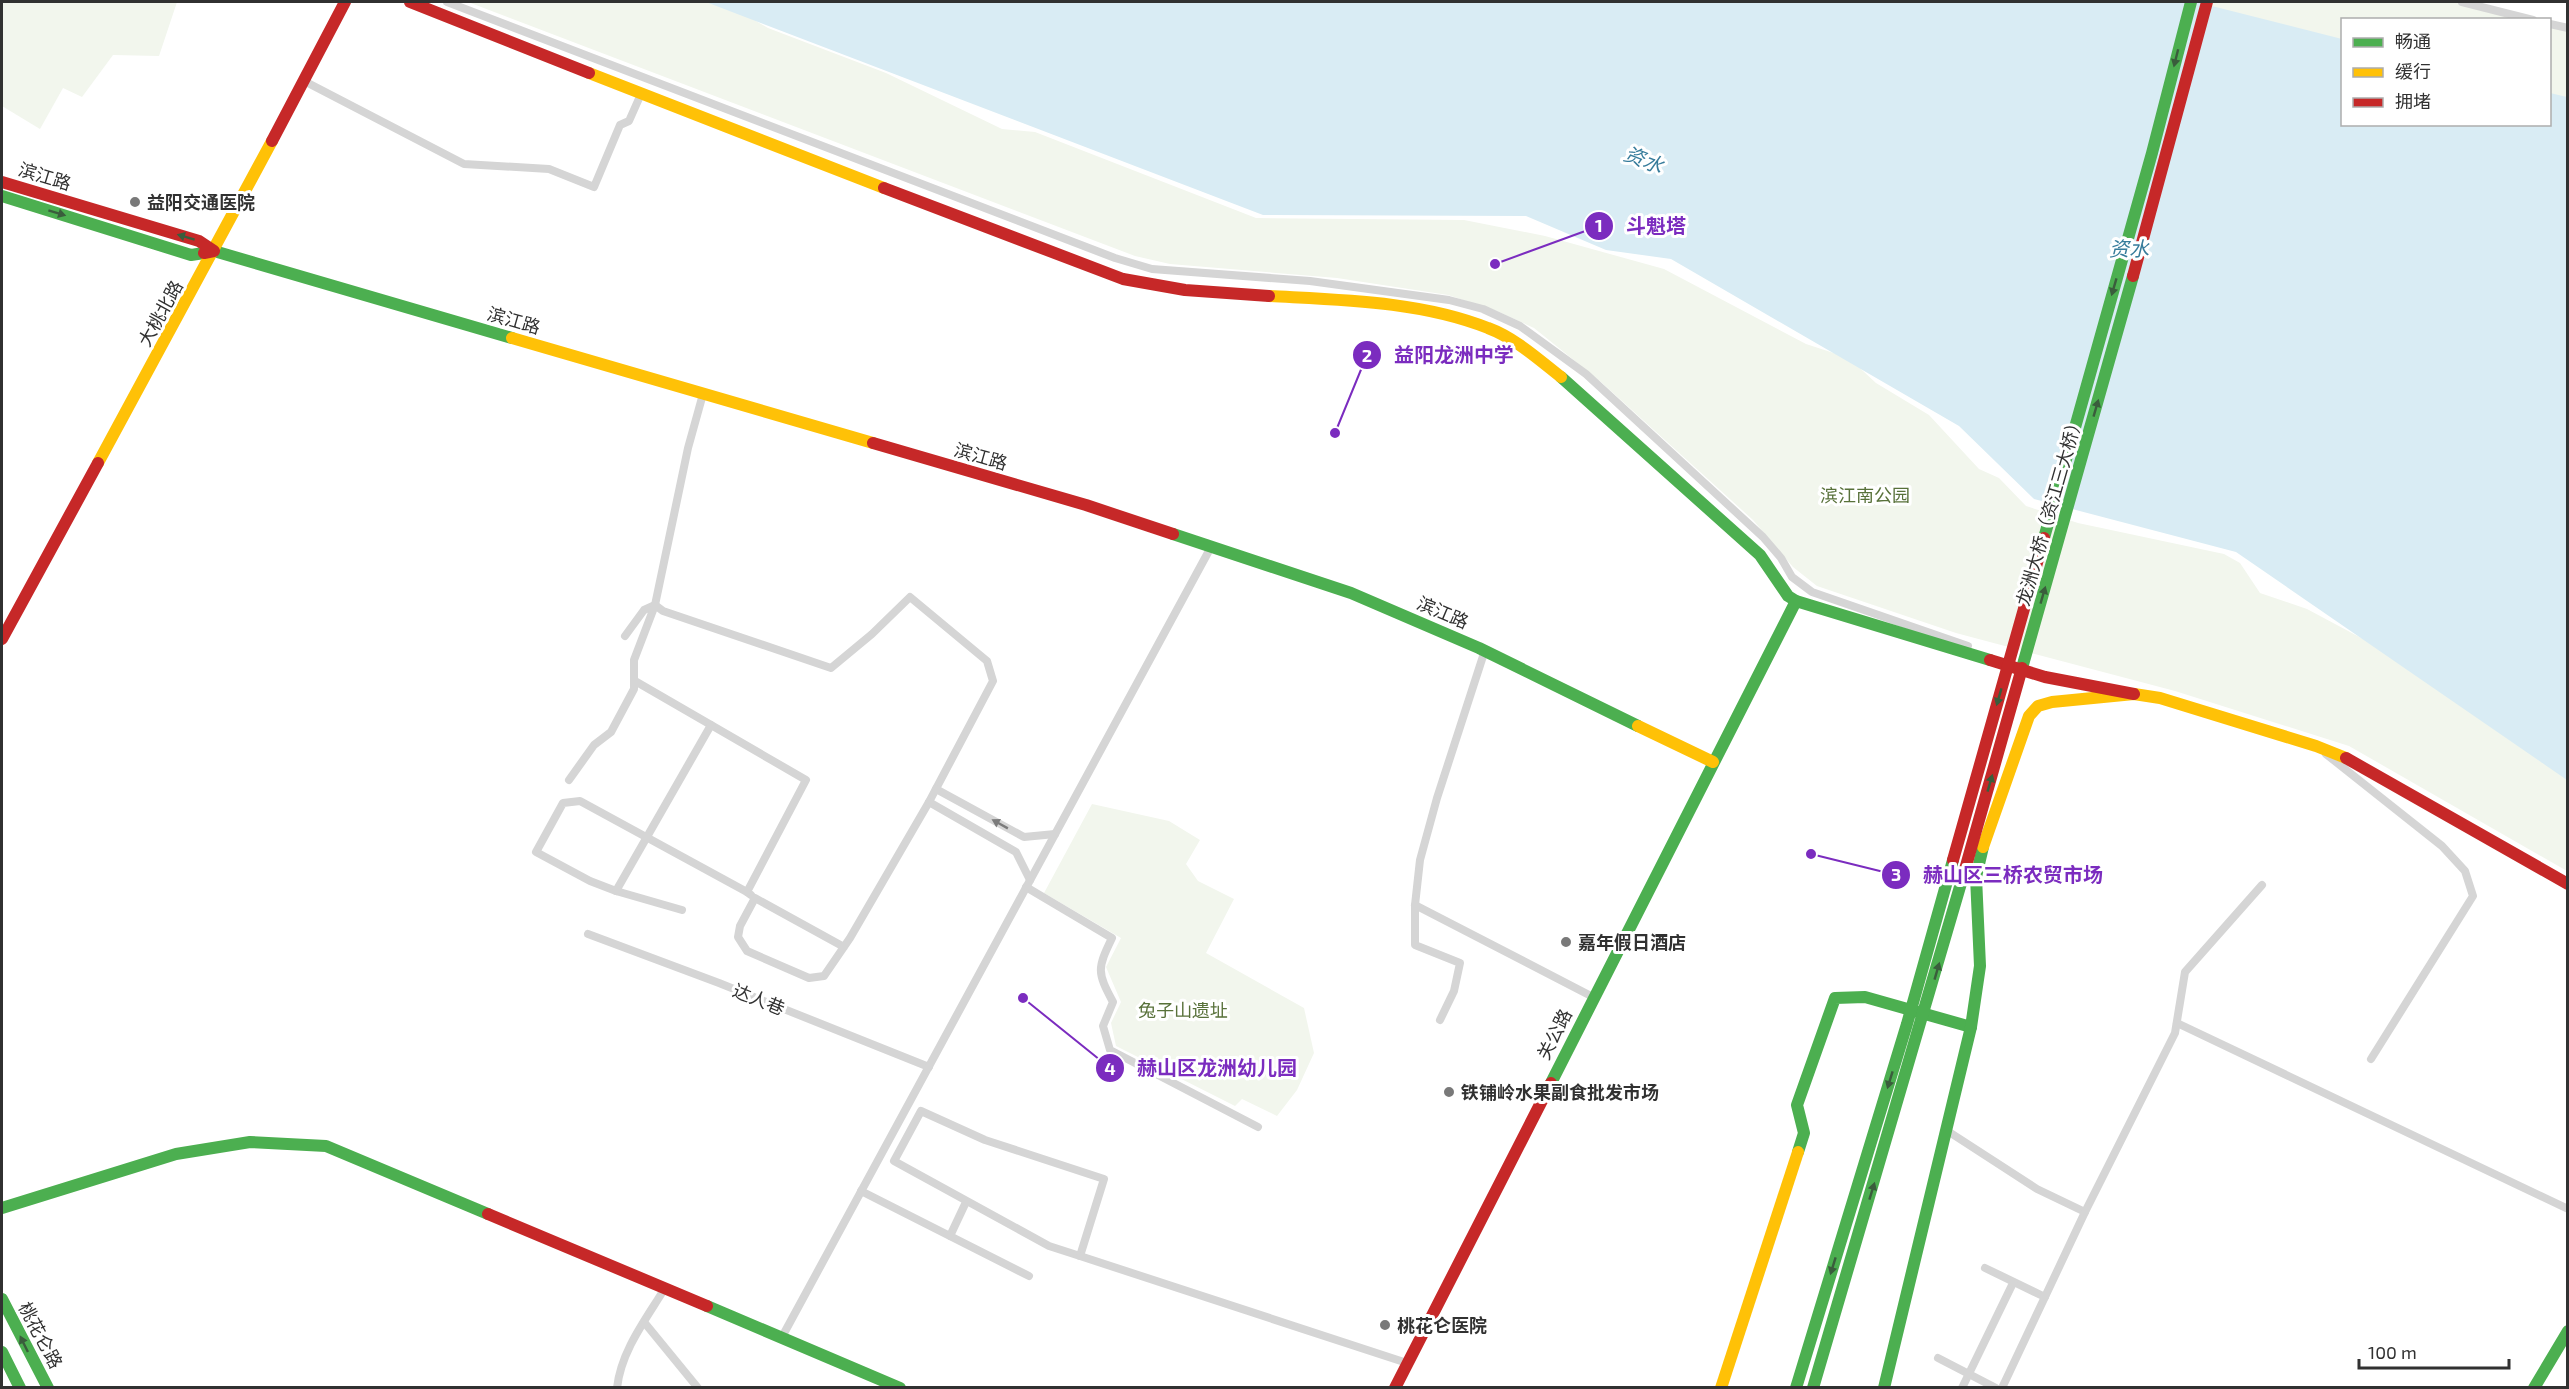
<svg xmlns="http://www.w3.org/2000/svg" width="2569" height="1389" viewBox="0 0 2569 1389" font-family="'Exo 2','Noto Sans SC',sans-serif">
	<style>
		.green { fill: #f2f6ed }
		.water { fill: #d9ecf4 }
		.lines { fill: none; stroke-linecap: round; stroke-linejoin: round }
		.street { stroke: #d5d5d5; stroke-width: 8 }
		.fast { stroke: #4caf50; stroke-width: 12 }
		.slow { stroke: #ffc107; stroke-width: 12 }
		.jam { stroke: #c62828; stroke-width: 12 }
		.oneway { fill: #3a5d3c }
		.oneway2 { fill: #7b7b7b }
		.poi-dot { fill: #797979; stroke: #fff; stroke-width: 2 }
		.labels { text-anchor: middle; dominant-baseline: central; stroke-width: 6; stroke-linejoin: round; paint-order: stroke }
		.street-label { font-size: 18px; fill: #313131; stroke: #fff }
		.poi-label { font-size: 18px; font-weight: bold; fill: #313131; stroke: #fff; text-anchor: start }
		.park-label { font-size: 18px; fill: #58713a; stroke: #fff }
		.water-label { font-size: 20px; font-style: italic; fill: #377c9b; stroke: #fff }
		.leader { fill: none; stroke: #7b2cbf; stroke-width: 2 }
		.callout-dot { fill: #7b2cbf; stroke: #fff; stroke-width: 2 }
		.mark-label { font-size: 18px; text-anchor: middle; font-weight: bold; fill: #fff }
		.callout-label { font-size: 20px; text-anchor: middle; font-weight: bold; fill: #7b2cbf; stroke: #fff; stroke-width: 6; stroke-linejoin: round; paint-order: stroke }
	</style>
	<rect width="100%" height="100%" fill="#fff"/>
	<g class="green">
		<path d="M 2,2 L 177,2 L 159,56 L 113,55 L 82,97 L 63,88 L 40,129 L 2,106 Z"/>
		<path d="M 468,2 L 713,2 L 739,11 L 768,28 L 886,73 L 1002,129 L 1035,132 L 1256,218 L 1464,220 L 1545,236 L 1664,269 L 1806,344 L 1849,358 L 1876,383 L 1929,415 L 1979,469 L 1999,478 L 2026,506 L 2078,523 L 2224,554 L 2240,563 L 2260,593 L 2307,609 L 2393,655 L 2567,775 L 2567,871 L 2349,746 L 2175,691 L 1956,633 L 1817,586 L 1793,567 L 1753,520 L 1601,382 L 1534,328 L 1497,311 L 1448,295 L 1337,278 L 1170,264 L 1135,256 Z"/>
		<path d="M 2178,2 L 2469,2 L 2542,19 L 2342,20 L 2342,52 Z"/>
		<path d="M 2550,21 L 2567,26 L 2567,104 L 2550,100 Z"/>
		<path d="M 1092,804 L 1169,821 L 1200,840 L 1186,864 L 1198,881 L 1234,899 L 1206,953 L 1304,1008 L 1314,1053 L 1297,1090 L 1277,1116 L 1242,1099 L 1235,1106 L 1116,1046 L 1111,1023 L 1121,1002 L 1106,967 L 1121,938 L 1044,893 Z"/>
	</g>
	<path class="water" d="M 706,2 L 2196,2 L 2342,39 L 2342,124 L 2550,124 L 2550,93 L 2567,97 L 2567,780 L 2236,552 L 2034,499 L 1959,426 L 1671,259 L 1606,250 L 1526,216 L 1263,215 Z"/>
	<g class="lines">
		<g class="street">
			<path d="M 447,2 L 1115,258 L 1152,269 L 1310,281 L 1449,300 L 1483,309 L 1520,326 L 1586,374 L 1763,537 L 1781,558 L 1792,577 L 1812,592 L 1968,646"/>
			<path d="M 2462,2 L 2533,20"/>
			<path d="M 2550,24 L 2568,28"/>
			<path d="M 304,81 L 464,164 L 549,169 L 594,187 L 620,125 L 629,121 L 641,94"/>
			<path d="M 625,636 L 644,610 L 655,605 L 663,611 L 831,668 L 872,634 L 910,597 L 987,661 L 993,681 L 929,802 L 850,938 L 824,976 L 809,978 L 747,951 L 738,937 L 740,926 L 755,898 L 844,947"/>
			<path d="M 635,681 L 806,780 L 747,892 L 751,895"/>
			<path d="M 2326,754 L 2442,846 L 2465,871 L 2473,896 L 2371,1059"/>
			<path d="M 569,780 L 594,745 L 611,732 L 634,689 L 634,660 L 655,605 L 688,448 L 703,394"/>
			<path d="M 936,789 L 1024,837 L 1055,834"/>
			<path d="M 929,802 L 1016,852 L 1030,880"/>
			<path d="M 1026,887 L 1112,938 C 1097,969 1097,972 1113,1002 L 1103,1026 L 1110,1050 L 1258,1127"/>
			<path d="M 616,891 L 590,881 L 536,852 L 563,803 L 580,801 L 747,892"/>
			<path d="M 1415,905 L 1593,997"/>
			<path d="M 682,910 L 616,891 L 711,725"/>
			<path d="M 588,934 L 719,983 L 929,1067"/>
			<path d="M 1440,1020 L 1454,991 L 1460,963 L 1415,945 L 1415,905 L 1420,860 L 1437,798 L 1485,650"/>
			<path d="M 2177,1023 L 2568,1209"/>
			<path d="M 921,1111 L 985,1140 L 1104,1179 L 1080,1256 L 1049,1246 L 894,1161 Z"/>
			<path d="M 1946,1130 L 2037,1189 L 2085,1212"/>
			<path d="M 861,1191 L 1029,1276"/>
			<path d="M 950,1236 L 966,1202"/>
			<path d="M 1080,1256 L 1407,1363"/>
			<path d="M 1985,1268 L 2045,1297"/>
			<path d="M 644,1322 L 698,1388"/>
			<path d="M 782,1337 L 1211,547"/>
			<path d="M 1938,1358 L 1996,1388"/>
			<path d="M 617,1388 C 621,1351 646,1319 665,1288"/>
			<path d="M 1962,1388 L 2013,1283"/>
			<path d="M 2002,1388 L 2085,1212 L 2175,1033 L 2185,972 L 2262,885"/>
		</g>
		<g class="fast">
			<path d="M 2,196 L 191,255 L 204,253"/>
			<path d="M 214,251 L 512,338"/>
			<path d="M 1561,377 L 1760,555 L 1788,596 L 1796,601 L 1990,660"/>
			<path d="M 1173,534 L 1351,593 L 1479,648 L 1638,726"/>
			<path d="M 2044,538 L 2152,153 L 2191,2"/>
			<path d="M 2022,668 L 2133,276"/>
			<path d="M 1551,1083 L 1796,601"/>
			<path d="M 1798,1152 L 1804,1133 L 1797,1105 L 1835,998 L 1865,997 L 1971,1027"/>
			<path d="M 2,1208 L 176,1154 L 250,1142 L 326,1146 L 488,1214"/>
			<path d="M 2,1299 L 48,1388"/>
			<path d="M 707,1306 L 900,1388"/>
			<path d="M 2,1352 L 20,1388"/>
			<path d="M 1796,1388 L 1907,1024 L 1953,860"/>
			<path d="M 1813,1388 L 1964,873"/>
			<path d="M 1884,1388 L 1971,1027 L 1980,966 L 1976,877 L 1983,847"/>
			<path d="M 2534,1388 L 2568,1331"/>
		</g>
		<g class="slow">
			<path d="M 589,73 L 884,188"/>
			<path d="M 1269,296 C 1342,300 1420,301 1488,328 C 1515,338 1538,359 1561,377"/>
			<path d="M 512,338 L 873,443"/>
			<path d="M 98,463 L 272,141"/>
			<path d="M 1638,726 L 1713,762"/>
			<path d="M 1983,847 L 2029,716 L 2038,706 L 2052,702 L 2134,694 L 2160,698 L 2316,746 L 2346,758"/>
			<path d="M 1721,1388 L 1798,1152"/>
		</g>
		<g class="jam">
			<path d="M 410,2 L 589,73"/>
			<path d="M 272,141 L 345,2"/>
			<path d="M 2,182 L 199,241 L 214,251 L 204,253"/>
			<path d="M 884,188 L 1123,279 L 1185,290 L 1269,296"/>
			<path d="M 2133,276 L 2207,2"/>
			<path d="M 873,443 L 1086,505 L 1173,534"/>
			<path d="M 2,639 L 98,463"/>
			<path d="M 1990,660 L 2045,677 L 2134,694"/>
			<path d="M 2346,758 L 2568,884"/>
			<path d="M 1953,860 L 2044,538"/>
			<path d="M 1964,873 L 2022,668"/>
			<path d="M 488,1214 L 707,1306"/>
			<path d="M 1395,1388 L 1551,1083"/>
		</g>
	</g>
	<defs><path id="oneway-solid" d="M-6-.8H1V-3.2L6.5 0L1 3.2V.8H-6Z" transform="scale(1.5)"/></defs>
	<g class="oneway">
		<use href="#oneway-solid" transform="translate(2176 58) rotate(104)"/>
		<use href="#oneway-solid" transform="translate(57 213) rotate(17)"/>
		<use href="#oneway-solid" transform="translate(186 237) rotate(-163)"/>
		<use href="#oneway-solid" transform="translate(2114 287) rotate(106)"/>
		<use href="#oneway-solid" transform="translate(2096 408) rotate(-74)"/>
		<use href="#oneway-solid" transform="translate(2043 595) rotate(-74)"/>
		<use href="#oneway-solid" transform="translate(1999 697) rotate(106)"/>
		<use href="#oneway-solid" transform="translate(1990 783) rotate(-74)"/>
		<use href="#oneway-solid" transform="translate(1937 971) rotate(-74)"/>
		<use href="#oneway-solid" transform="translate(1890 1080) rotate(107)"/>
		<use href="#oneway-solid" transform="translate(1872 1191) rotate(-73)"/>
		<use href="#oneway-solid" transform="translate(1833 1266) rotate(107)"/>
		<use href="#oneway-solid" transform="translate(24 1344) rotate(-116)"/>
	</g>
	<use class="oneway2" href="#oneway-solid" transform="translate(1000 824) rotate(-151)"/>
	<g class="poi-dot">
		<circle cx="135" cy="202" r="6"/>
		<circle cx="1566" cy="942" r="6"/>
		<circle cx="1449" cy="1092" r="6"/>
		<circle cx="1385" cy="1325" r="6"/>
	</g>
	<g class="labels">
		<g class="street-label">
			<text transform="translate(45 176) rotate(17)">滨江路</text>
			<text transform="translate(160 313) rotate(-61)">大桃北路</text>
			<text transform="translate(514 320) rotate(16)">滨江路</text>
			<text transform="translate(981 456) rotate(16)">滨江路</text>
			<text transform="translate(2049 510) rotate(-74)">龙洲大桥（资江三大桥）</text>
			<text transform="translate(1443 612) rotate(23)">滨江路</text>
			<text transform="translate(759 999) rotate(22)">达人巷</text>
			<text transform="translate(1554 1034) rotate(-63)">关公路</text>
			<text transform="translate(41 1335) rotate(62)">桃花仑路</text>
		</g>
		<g class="poi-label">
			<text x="147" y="202">益阳交通医院</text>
			<text x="1578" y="942">嘉年假日酒店</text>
			<text x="1461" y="1092">铁铺岭水果副食批发市场</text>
			<text x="1397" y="1325">桃花仑医院</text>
		</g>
		<g class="park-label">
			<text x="1865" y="495">滨江南公园</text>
			<text x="1183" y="1010">兔子山遗址</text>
		</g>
		<g class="water-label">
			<text transform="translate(1644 159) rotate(21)">资水</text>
			<text x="2129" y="248">资水</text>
		</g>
	</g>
	<path class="leader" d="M1495 264L1599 226M1335 433L1367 355M1811 854L1896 875M1023 998L1110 1068"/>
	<g class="callout-dot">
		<circle cx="1495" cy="264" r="6"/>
		<circle cx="1335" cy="433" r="6"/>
		<circle cx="1811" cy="854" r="6"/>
		<circle cx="1023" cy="998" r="6"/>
		<circle cx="1599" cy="226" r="15"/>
		<circle cx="1367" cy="355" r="15"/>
		<circle cx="1896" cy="875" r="15"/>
		<circle cx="1110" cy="1068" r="15"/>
	</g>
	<g class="mark-label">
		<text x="1599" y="232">1</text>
		<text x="1367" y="362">2</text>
		<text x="1896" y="881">3</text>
		<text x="1110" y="1075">4</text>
	</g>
	<g class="callout-label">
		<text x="1656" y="233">斗魁塔</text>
		<text x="1454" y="362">益阳龙洲中学</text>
		<text x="2013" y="882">赫山区三桥农贸市场</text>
		<text x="1217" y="1075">赫山区龙洲幼儿园</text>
	</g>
	<rect width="2569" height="1389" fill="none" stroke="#313131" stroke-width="6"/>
	<rect x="2341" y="18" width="210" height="108" fill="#ffffff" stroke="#adadad" stroke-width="1.5"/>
	<rect x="2353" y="38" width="30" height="9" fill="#4caf50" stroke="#adadad" stroke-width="1.5"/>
	<text x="2395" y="48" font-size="18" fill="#313131">畅通</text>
	<rect x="2353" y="68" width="30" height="9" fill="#ffc107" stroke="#adadad" stroke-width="1.5"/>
	<text x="2395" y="78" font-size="18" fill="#313131">缓行</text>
	<rect x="2353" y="98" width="30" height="9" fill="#c62828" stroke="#adadad" stroke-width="1.5"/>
	<text x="2395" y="108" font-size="18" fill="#313131">拥堵</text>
	<path d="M2359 1359v9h150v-9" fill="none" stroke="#313131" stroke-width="3"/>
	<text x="2368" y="1359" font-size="18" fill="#313131" stroke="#ffffff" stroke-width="4.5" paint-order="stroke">100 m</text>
</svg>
